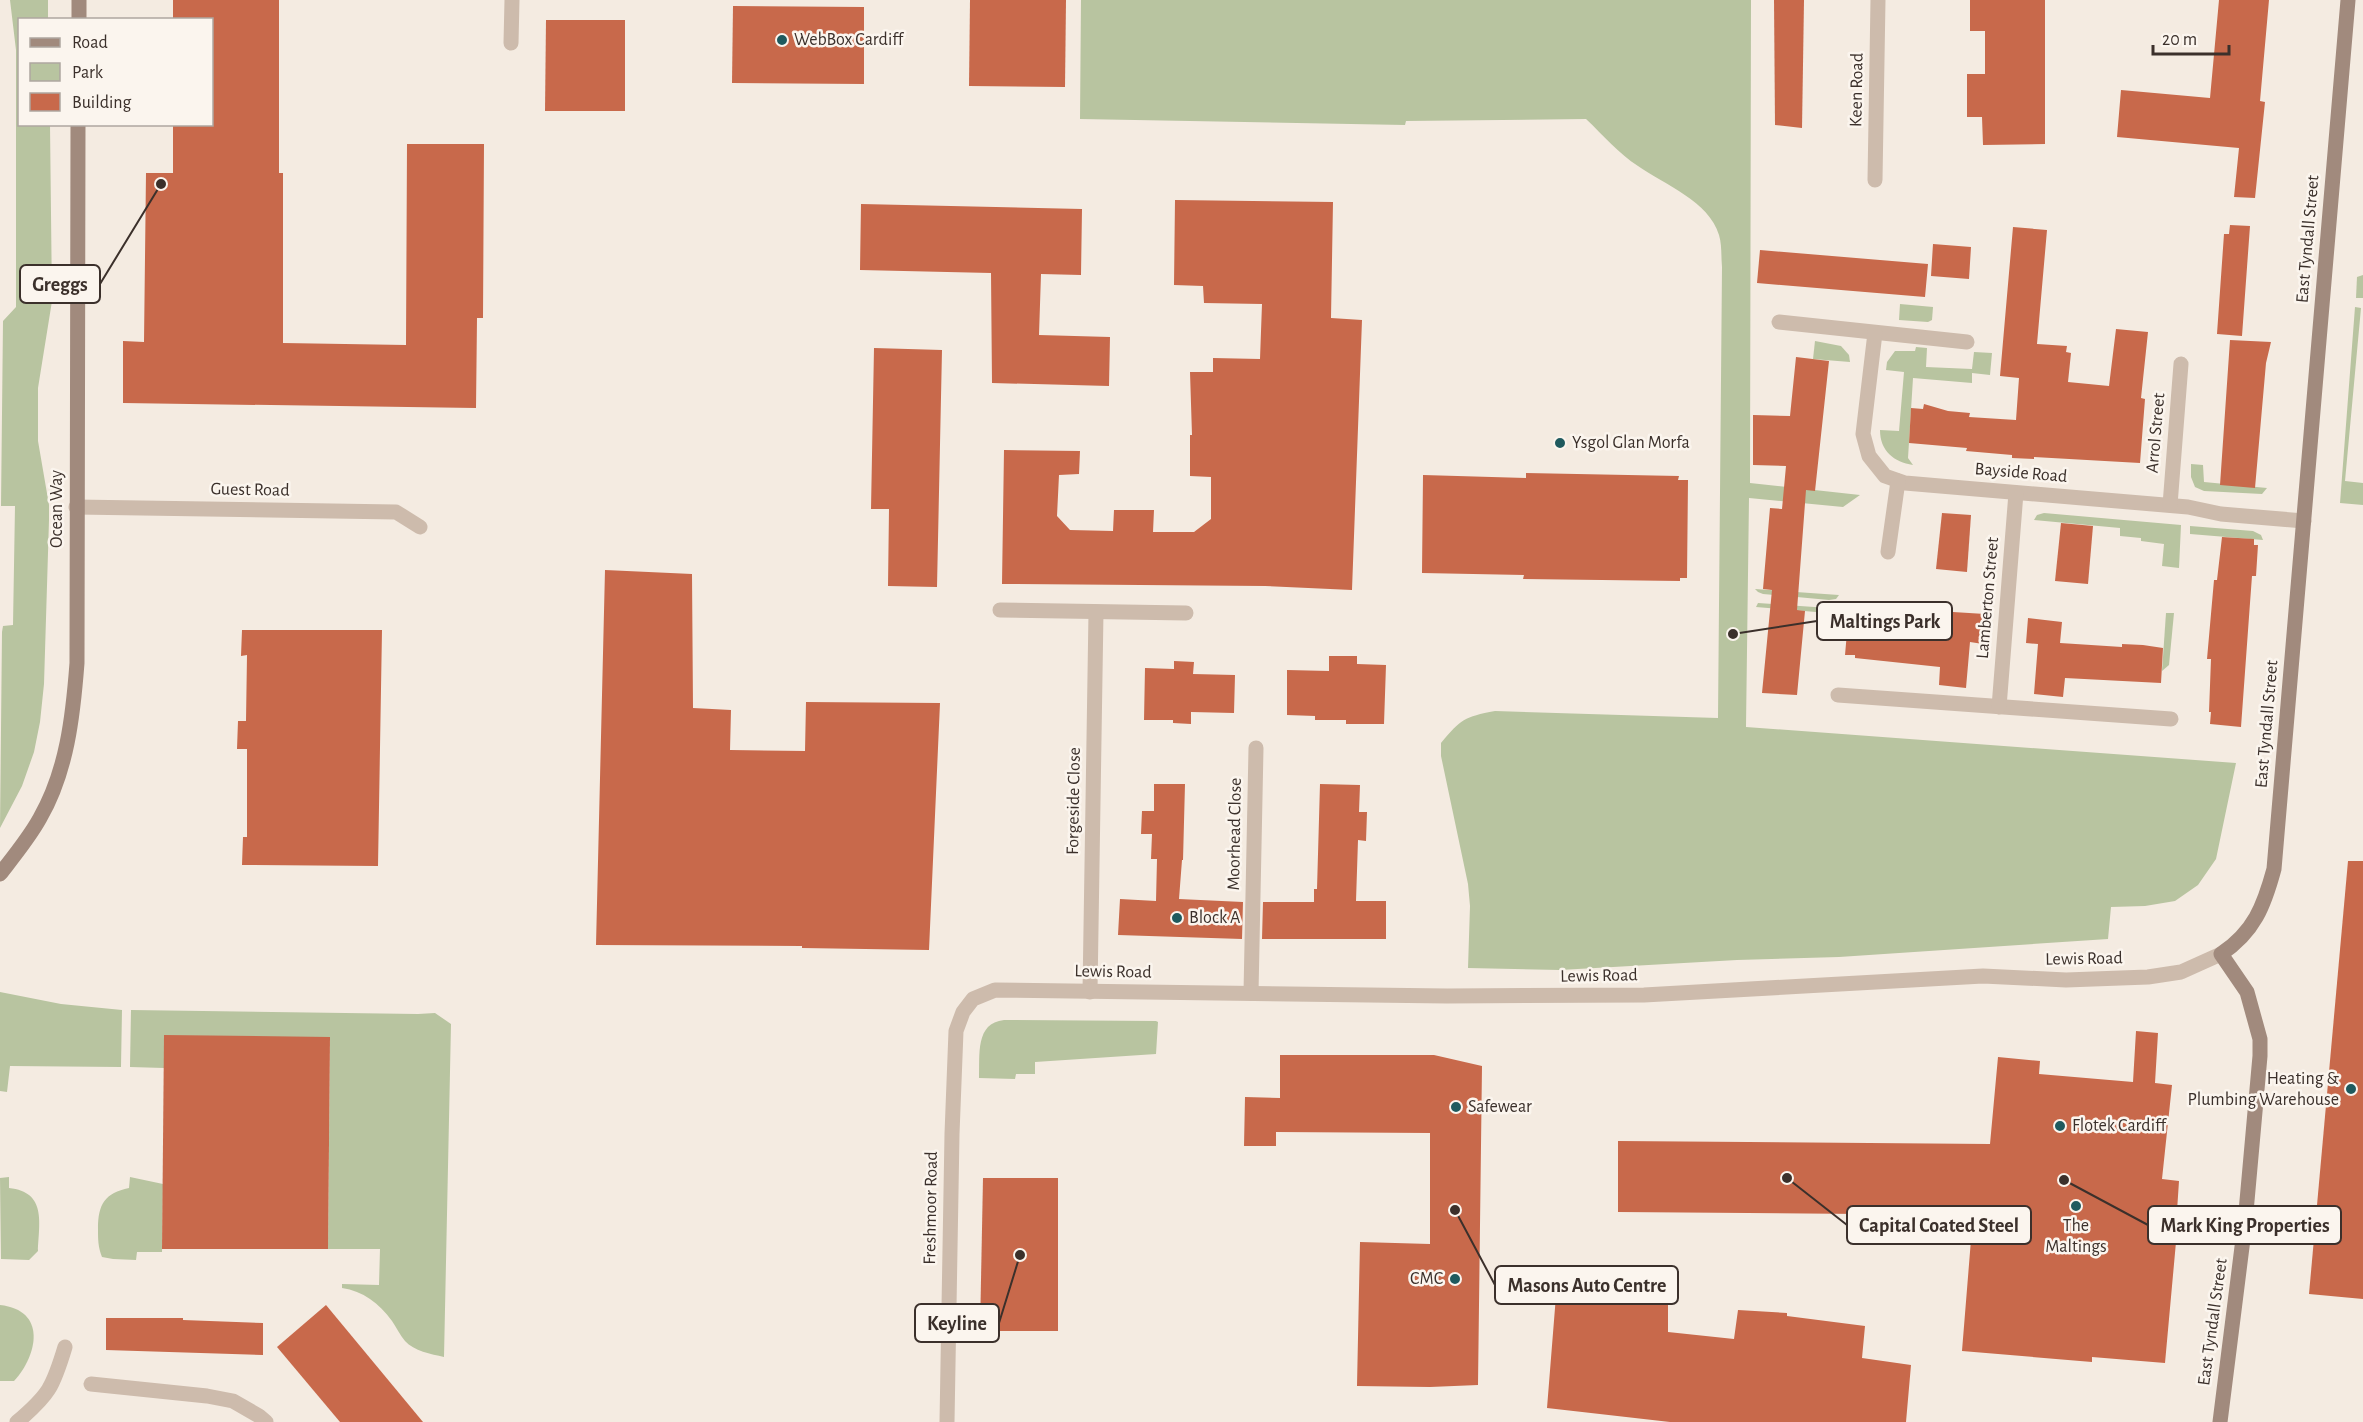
<svg xmlns="http://www.w3.org/2000/svg" width="2363" height="1422" viewBox="0 0 2363 1422" font-family="'Alegreya Sans',sans-serif">
	<style>
		.green { fill: #b8c4a0 }
		.building { fill: #c8694b }
		.lines { fill: none; stroke-linecap: round; stroke-linejoin: round }
		.street { stroke: #cdbbac; stroke-width: 15 }
		.secondary { stroke: #a18a7d; stroke-width: 15 }
		.poi-dot { fill: #1f5a5e; stroke: #fbf5ee; stroke-width: 2 }
		.labels { text-anchor: middle; dominant-baseline: central; stroke-width: 5; stroke-linejoin: round; paint-order: stroke }
		.poi-label { font-size: 18px; fill: #3b302b; stroke: #fbf5ee; text-anchor: start }
		.street-label { font-size: 18px; fill: #3b302b; stroke: #fbf5ee }
		.leader { fill: none; stroke: #3b302b; stroke-width: 2 }
		.callout-dot { fill: #3b302b; stroke: #fbf5ee; stroke-width: 2 }
		.callout { fill: #fbf5ee; stroke: #3b302b; stroke-width: 2 }
		.callout-label { font-size: 20px; text-anchor: middle; font-weight: bold; fill: #3b302b }
	</style>
	<rect width="100%" height="100%" fill="#f4ebe1"/>
	<g class="green">
		<path d="M 10,0 L 48,0 L 48,19 L 20,20 L 20,124 L 50,125 L 52,301 L 38,388 L 38,441 L 49,505 L 49,520 L 44,684 L 40,722 L 34,752 L 22,786 L 0,828 L 2,632 L 3,626 L 13,625 L 15,506 L 1,506 L 3,321 L 16,307 L 16,50 Z"/>
		<path d="M 1081,0 L 1751,0 L 1750,483 L 1860,495 L 1843,507 L 1749,498 L 1746,727 L 2236,763 L 2216,859 L 2198,885 L 2175,901 L 2145,906 L 2111,907 L 2108,939 L 1839,957 L 1737,960 L 1560,970 L 1468,968 L 1470,906 L 1468,884 L 1441,756 L 1441,743 C 1461,719 1464,717 1495,711 L 1718,718 L 1722,267 C 1721,256 1722,245 1719,235 C 1709,201 1665,185 1638,166 C 1619,154 1603,135 1586,119 L 1406,121 L 1405,125 L 1080,119 Z"/>
		<path d="M 2363,275 L 2363,298 L 2356,298 L 2357,277 Z"/>
		<path d="M 1900,304 L 1933,307 L 1932,320 L 1928,322 L 1899,320 Z"/>
		<path d="M 2355,307 L 2361,308 L 2345,481 L 2363,483 L 2363,505 L 2340,503 Z"/>
		<path d="M 1815,341 L 1841,346 L 1849,355 L 1850,362 L 1813,359 Z"/>
		<path d="M 1916,347 L 1927,348 L 1926,367 L 1972,369 L 1974,352 L 1992,353 L 1990,375 L 1972,373 L 1972,383 L 1913,378 L 1908,458 L 1913,465 C 1894,462 1880,451 1880,430 L 1899,431 L 1904,372 L 1886,370 L 1887,362 L 1895,351 L 1915,351 Z"/>
		<path d="M 2191,464 L 2203,465 L 2204,482 L 2267,488 L 2262,494 L 2204,491 L 2195,487 L 2191,477 Z"/>
		<path d="M 2044,513 L 2181,525 L 2179,568 L 2162,566 L 2164,544 L 2141,541 L 2141,538 L 2120,536 L 2120,528 L 2034,520 L 2037,515 Z"/>
		<path d="M 2190,526 L 2253,531 L 2261,535 L 2263,540 L 2190,534 Z"/>
		<path d="M 1755,589 L 1839,595 L 1836,599 L 1829,600 L 1763,594 L 1758,592 Z"/>
		<path d="M 1758,603 L 1829,608 L 1836,609 L 1839,614 L 1756,607 Z"/>
		<path d="M 2166,613 L 2174,613 L 2169,665 L 2162,671 Z"/>
		<path d="M 0,992 L 61,1004 L 122,1010 L 121,1067 L 10,1066 L 7,1092 L 0,1091 Z"/>
		<path d="M 131,1010 L 418,1014 L 435,1013 L 451,1024 L 444,1357 C 431,1354 414,1351 405,1341 C 400,1335 396,1327 392,1321 C 379,1303 363,1291 342,1288 L 342,1284 L 379,1285 L 380,1249 L 328,1249 L 330,1037 L 164,1068 L 130,1067 Z"/>
		<path d="M 1004,1020 L 1156,1021 L 1158,1022 L 1156,1054 L 1035,1062 L 1035,1074 L 1016,1074 L 1015,1079 L 979,1078 C 980,1055 975,1023 1004,1020 Z"/>
		<path d="M 9,1177 L 9,1188 C 47,1192 39,1223 38,1251 L 29,1260 L 1,1259 L 0,1178 Z"/>
		<path d="M 130,1177 L 163,1184 L 162,1252 L 137,1252 L 136,1260 L 113,1259 L 102,1257 C 98,1247 98,1239 98,1229 C 98,1204 105,1193 129,1188 Z"/>
		<path d="M 0,1305 C 47,1310 38,1355 14,1381 L 0,1381 Z"/>
	</g>
	<g class="building">
		<path d="M 173,0 L 279,0 L 279,173 L 283,173 L 283,343 L 406,345 L 407,144 L 484,144 L 483,318 L 477,318 L 476,408 L 123,403 L 123,341 L 144,342 L 146,173 L 173,173 L 173,124 L 212,124 L 212,20 L 173,20 Z"/>
		<path d="M 970,0 L 1066,0 L 1065,87 L 969,86 Z"/>
		<path d="M 1774,0 L 1804,0 L 1802,128 L 1775,125 Z"/>
		<path d="M 1970,0 L 2045,0 L 2045,144 L 1983,145 L 1982,117 L 1967,117 L 1967,74 L 1985,74 L 1985,31 L 1970,31 Z"/>
		<path d="M 2219,0 L 2269,0 L 2260,101 L 2265,102 L 2255,198 L 2234,197 L 2239,148 L 2117,137 L 2121,90 L 2210,98 Z"/>
		<path d="M 733,6 L 864,7 L 864,84 L 732,83 Z"/>
		<path d="M 546,20 L 625,20 L 625,111 L 545,111 Z"/>
		<path d="M 1175,200 L 1333,202 L 1331,318 L 1362,320 L 1352,590 L 1265,586 L 1002,584 L 1004,450 L 1080,451 L 1079,474 L 1059,475 L 1057,516 L 1070,530 L 1113,531 L 1114,510 L 1154,510 L 1153,532 L 1194,532 L 1211,519 L 1211,477 L 1190,476 L 1190,435 L 1192,435 L 1190,372 L 1213,372 L 1213,358 L 1260,359 L 1262,304 L 1204,303 L 1203,286 L 1174,285 Z"/>
		<path d="M 861,204 L 1082,209 L 1081,275 L 1041,274 L 1039,335 L 1110,337 L 1109,386 L 992,383 L 991,273 L 860,270 Z"/>
		<path d="M 2230,225 L 2250,226 L 2242,336 L 2217,334 L 2224,234 L 2229,234 Z"/>
		<path d="M 2013,227 L 2047,230 L 2037,344 L 2067,346 L 2066,352 L 2071,353 L 2068,382 L 2109,386 L 2116,329 L 2148,332 L 2141,398 L 2145,399 L 2140,463 L 2034,457 L 2034,459 L 2012,458 L 2012,455 L 1966,451 L 1967,448 L 1909,443 L 1911,408 L 1923,409 L 1924,404 L 1948,411 L 1970,413 L 1969,417 L 2016,420 L 2019,378 L 2000,376 Z"/>
		<path d="M 1933,244 L 1971,247 L 1969,279 L 1931,276 Z"/>
		<path d="M 1760,250 L 1928,264 L 1925,297 L 1757,283 Z"/>
		<path d="M 2230,340 L 2271,342 L 2266,363 L 2255,488 L 2220,485 Z"/>
		<path d="M 874,348 L 942,350 L 937,587 L 888,586 L 889,509 L 871,509 Z"/>
		<path d="M 1796,357 L 1829,361 L 1815,491 L 1806,490 L 1797,610 L 1805,611 L 1797,695 L 1762,693 L 1772,590 L 1763,589 L 1770,508 L 1782,509 L 1786,466 L 1753,465 L 1753,415 L 1790,416 Z"/>
		<path d="M 1526,473 L 1679,476 L 1678,480 L 1688,480 L 1687,578 L 1680,578 L 1680,581 L 1523,579 L 1524,575 L 1422,573 L 1423,475 L 1526,478 Z"/>
		<path d="M 1942,513 L 1971,515 L 1967,572 L 1936,569 Z"/>
		<path d="M 2061,523 L 2093,526 L 2088,584 L 2055,581 Z"/>
		<path d="M 2222,537 L 2254,539 L 2254,545 L 2258,545 L 2256,576 L 2252,576 L 2250,603 L 2241,727 L 2210,724 L 2211,712 L 2209,712 L 2211,659 L 2207,659 L 2214,580 L 2217,580 Z"/>
		<path d="M 605,570 L 692,574 L 693,708 L 731,710 L 730,750 L 805,751 L 806,702 L 940,703 L 929,950 L 802,948 L 802,946 L 596,945 Z"/>
		<path d="M 1953,612 L 1985,614 L 1983,644 L 1970,642 L 1966,688 L 1939,685 L 1940,667 L 1855,658 L 1855,655 L 1845,655 L 1848,621 L 1889,624 L 1889,627 L 1951,634 Z"/>
		<path d="M 2028,618 L 2062,622 L 2060,643 L 2122,647 L 2122,644 L 2143,645 L 2163,648 L 2161,683 L 2065,678 L 2063,697 L 2034,694 L 2038,644 L 2026,643 Z"/>
		<path d="M 242,630 L 382,630 L 378,866 L 242,865 L 243,837 L 247,837 L 247,749 L 237,749 L 238,721 L 246,721 L 247,655 L 241,656 Z"/>
		<path d="M 1329,656 L 1357,656 L 1357,664 L 1386,665 L 1384,724 L 1346,724 L 1346,720 L 1315,720 L 1315,716 L 1287,715 L 1287,670 L 1329,671 Z"/>
		<path d="M 1174,661 L 1194,662 L 1193,674 L 1235,675 L 1234,713 L 1191,712 L 1191,724 L 1173,723 L 1173,720 L 1144,720 L 1145,668 L 1174,669 Z"/>
		<path d="M 1154,784 L 1185,784 L 1183,860 L 1182,860 L 1179,899 L 1243,902 L 1242,939 L 1118,935 L 1120,899 L 1156,901 L 1157,859 L 1151,859 L 1152,834 L 1141,834 L 1142,811 L 1154,811 Z"/>
		<path d="M 1320,784 L 1360,785 L 1359,812 L 1367,812 L 1366,841 L 1358,840 L 1356,901 L 1386,901 L 1386,939 L 1262,939 L 1263,902 L 1314,902 L 1314,889 L 1317,889 Z"/>
		<path d="M 2348,861 L 2363,861 L 2363,1299 L 2309,1294 Z"/>
		<path d="M 2136,1031 L 2158,1033 L 2155,1083 L 2172,1085 L 2162,1179 L 2179,1181 L 2175,1241 L 2176,1242 L 2165,1363 L 2092,1357 L 2092,1362 L 1962,1351 L 1973,1215 L 1618,1212 L 1618,1141 L 1990,1144 L 1998,1057 L 2040,1061 L 2039,1074 L 2133,1082 Z"/>
		<path d="M 164,1035 L 330,1037 L 328,1249 L 162,1249 Z"/>
		<path d="M 1280,1055 L 1434,1055 L 1482,1066 L 1478,1385 L 1430,1387 L 1357,1386 L 1360,1242 L 1430,1244 L 1430,1133 L 1276,1132 L 1276,1146 L 1244,1146 L 1245,1097 L 1280,1098 Z"/>
		<path d="M 983,1178 L 1058,1178 L 1058,1331 L 980,1331 Z"/>
		<path d="M 1557,1283 L 1668,1296 L 1668,1332 L 1734,1339 L 1738,1310 L 1787,1313 L 1787,1316 L 1865,1326 L 1862,1358 L 1911,1365 L 1906,1422 L 1670,1422 L 1547,1408 Z"/>
		<path d="M 326,1305 L 360,1346 L 423,1422 L 340,1422 L 277,1347 Z"/>
		<path d="M 106,1318 L 183,1318 L 183,1320 L 263,1323 L 263,1355 L 106,1350 Z"/>
	</g>
	<g class="lines">
		<g class="street">
			<path d="M 511,43 L 512,0"/>
			<path d="M 1875,180 L 1878,0"/>
			<path d="M 1779,322 L 1967,342"/>
			<path d="M 1875,333 L 1863,434 L 1869,456 L 1885,476 L 1905,483 L 2188,507 L 2221,514 L 2304,521"/>
			<path d="M 2170,505 L 2181,364"/>
			<path d="M 76,507 L 396,512 L 420,527"/>
			<path d="M 1888,552 L 1898,481"/>
			<path d="M 1000,610 L 1186,613"/>
			<path d="M 1838,695 L 2171,719"/>
			<path d="M 1999,707 L 2016,493"/>
			<path d="M 1090,992 L 1096,612"/>
			<path d="M 1251,993 L 1256,748"/>
			<path d="M 91,1384 L 207,1396 L 233,1401 L 259,1416 L 266,1422"/>
			<path d="M 17,1422 C 49,1395 53,1387 65,1347"/>
			<path d="M 947,1422 L 952,1134 L 956,1031 L 963,1012 L 973,999 L 995,990 L 1447,996 L 1644,995 L 1983,976 L 2066,980 L 2148,977 L 2181,972 L 2221,954"/>
		</g>
		<g class="secondary">
			<path d="M 79,20 L 79,0"/>
			<path d="M 0,874 C 14,856 29,838 40,818 C 67,771 73,716 77,663 L 78,124"/>
			<path d="M 2220,1422 L 2245,1223 L 2260,1056 L 2260,1039 L 2247,992 L 2221,954 C 2254,932 2264,906 2274,869 L 2348,0"/>
		</g>
	</g>
	<g class="poi-dot">
		<circle cx="782" cy="40" r="6"/>
		<circle cx="1560" cy="443" r="6"/>
		<circle cx="1177" cy="918" r="6"/>
		<circle cx="2351" cy="1089" r="6"/>
		<circle cx="1456" cy="1107" r="6"/>
		<circle cx="2060" cy="1126" r="6"/>
		<circle cx="2076" cy="1206" r="6"/>
		<circle cx="1455" cy="1279" r="6"/>
	</g>
	<g class="labels">
		<g class="poi-label">
			<text x="794" y="40">WebBox Cardiff</text>
			<text x="1572" y="443">Ysgol Glan Morfa</text>
			<text x="1189" y="918">Block A</text>
			<text x="2339" y="1079" text-anchor="end">Heating &amp;<tspan x="2339" dy="21">Plumbing Warehouse</tspan></text>
			<text x="1468" y="1107">Safewear</text>
			<text x="2072" y="1126">Flotek Cardiff</text>
			<text x="2076" y="1226" text-anchor="middle">The<tspan x="2076" dy="21">Maltings</tspan></text>
			<text x="1443" y="1279" text-anchor="end">CMC</text>
		</g>
		<g class="street-label">
			<text transform="translate(1857 90) rotate(-89)">Keen Road</text>
			<text transform="translate(2308 239) rotate(-85)">East Tyndall Street</text>
			<text transform="translate(2156 433) rotate(-85)">Arrol Street</text>
			<text transform="translate(2021 473) rotate(5)">Bayside Road</text>
			<text transform="translate(250 490) rotate(1)">Guest Road</text>
			<text transform="translate(57 509) rotate(-90)">Ocean Way</text>
			<text transform="translate(1988 598) rotate(-85)">Lamberton Street</text>
			<text transform="translate(2267 724) rotate(-85)">East Tyndall Street</text>
			<text transform="translate(1074 801) rotate(-89)">Forgeside Close</text>
			<text transform="translate(1235 834) rotate(-89)">Moorhead Close</text>
			<text transform="translate(2084 959) rotate(-1)">Lewis Road</text>
			<text transform="translate(1113 972) rotate(1)">Lewis Road</text>
			<text transform="translate(1599 976) rotate(-1)">Lewis Road</text>
			<text transform="translate(931 1208) rotate(-89)">Freshmoor Road</text>
			<text transform="translate(2213 1322) rotate(-82)">East Tyndall Street</text>
		</g>
	</g>
	<path class="leader" d="M161 184L100 284M1733 634L1817 621M1787 1178L1847 1225M2064 1180L2148 1225M1455 1210L1495 1285M1020 1255L999 1323"/>
	<g class="callout-dot">
		<circle cx="161" cy="184" r="6"/>
		<circle cx="1733" cy="634" r="6"/>
		<circle cx="1787" cy="1178" r="6"/>
		<circle cx="2064" cy="1180" r="6"/>
		<circle cx="1455" cy="1210" r="6"/>
		<circle cx="1020" cy="1255" r="6"/>
	</g>
	<g class="callout">
		<rect x="20" y="265" width="80" height="38" rx="6"/>
		<rect x="1817" y="602" width="135" height="38" rx="6"/>
		<rect x="1847" y="1206" width="184" height="38" rx="6"/>
		<rect x="2148" y="1206" width="193" height="38" rx="6"/>
		<rect x="1495" y="1266" width="183" height="38" rx="6"/>
		<rect x="915" y="1304" width="84" height="38" rx="6"/>
	</g>
	<g class="callout-label">
		<text x="60" y="291">Greggs</text>
		<text x="1885" y="628">Maltings Park</text>
		<text x="1939" y="1232">Capital Coated Steel</text>
		<text x="2245" y="1232">Mark King Properties</text>
		<text x="1587" y="1292">Masons Auto Centre</text>
		<text x="957" y="1330">Keyline</text>
	</g>
	<rect x="18" y="18" width="195" height="108" fill="#fbf5ee" stroke="#aea6a0" stroke-width="1.5"/>
	<rect x="30" y="38" width="30" height="9" fill="#a18a7d" stroke="#aea6a0" stroke-width="1.5"/>
	<text x="72" y="48" font-size="18" fill="#3b302b">Road</text>
	<rect x="30" y="63" width="30" height="18" fill="#b8c4a0" stroke="#aea6a0" stroke-width="1.5"/>
	<text x="72" y="78" font-size="18" fill="#3b302b">Park</text>
	<rect x="30" y="93" width="30" height="18" fill="#c8694b" stroke="#aea6a0" stroke-width="1.5"/>
	<text x="72" y="108" font-size="18" fill="#3b302b">Building</text>
	<path d="M2153 45v9h76v-9" fill="none" stroke="#3b302b" stroke-width="3"/>
	<text x="2162" y="45" font-size="18" fill="#3b302b" stroke="#fbf5ee" stroke-width="4.5" paint-order="stroke">20 m</text>
</svg>
